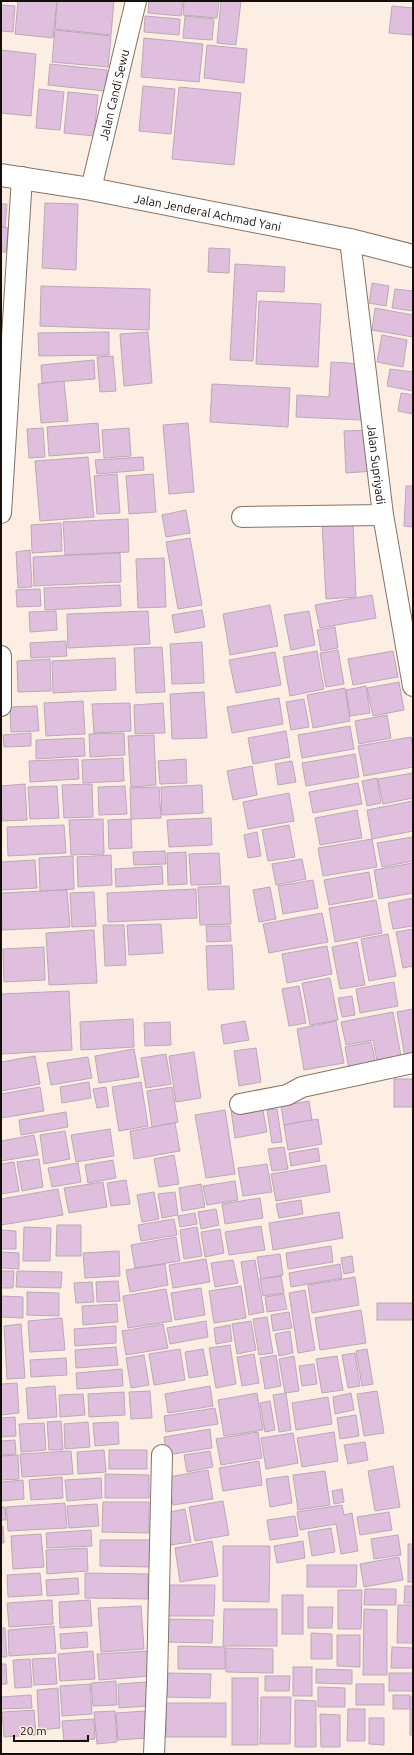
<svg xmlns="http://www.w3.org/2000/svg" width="414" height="1755" viewBox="0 0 414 1755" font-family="Ubuntu,sans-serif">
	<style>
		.building { fill: #e0bfde; stroke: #b9a9b8 }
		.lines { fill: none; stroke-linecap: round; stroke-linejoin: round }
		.minor-casing { stroke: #857468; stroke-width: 22 }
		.secondary-casing { stroke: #857468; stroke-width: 24 }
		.minor { stroke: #fff; stroke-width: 20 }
		.secondary { stroke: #fff; stroke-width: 22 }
		.labels { text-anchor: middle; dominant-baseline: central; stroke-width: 3; stroke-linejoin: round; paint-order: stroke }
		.street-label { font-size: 12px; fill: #150f0b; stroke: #fdeee3 }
	</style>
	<rect width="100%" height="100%" fill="#fdeee3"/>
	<g class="building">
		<path d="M 18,1 L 57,1 L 53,38 L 15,34 Z"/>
		<path d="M 57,1 L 114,1 L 111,35 L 55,29 Z"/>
		<path d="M 149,1 L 183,1 L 181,16 L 148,13 Z"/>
		<path d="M 184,1 L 219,1 L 217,18 L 183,15 Z"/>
		<path d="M 221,1 L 241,1 L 236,45 L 217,43 Z"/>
		<path d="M 1,5 L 15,6 L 13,32 L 1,31 Z"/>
		<path d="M 392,6 L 413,8 L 413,35 L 389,33 Z"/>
		<path d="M 145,16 L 180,19 L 179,35 L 144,32 Z"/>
		<path d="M 185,16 L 214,19 L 212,40 L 183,38 Z"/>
		<path d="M 55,30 L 111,36 L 108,67 L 52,62 Z"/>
		<path d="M 144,38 L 203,44 L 199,82 L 141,77 Z"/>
		<path d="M 207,45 L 247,49 L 244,83 L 204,78 Z"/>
		<path d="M 1,50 L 36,54 L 31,116 L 1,113 Z"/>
		<path d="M 50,64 L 107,70 L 105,91 L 48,85 Z"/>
		<path d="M 143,86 L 175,89 L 171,134 L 139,131 Z"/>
		<path d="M 179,87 L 241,93 L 234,165 L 172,159 Z"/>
		<path d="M 39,89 L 64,92 L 60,130 L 36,128 Z"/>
		<path d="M 68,92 L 98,95 L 94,136 L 64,133 Z"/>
		<path d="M 45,203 L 78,204 L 76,270 L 42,268 Z"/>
		<path d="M 1,204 L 7,204 L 5,227 L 1,227 Z"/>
		<path d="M 1,227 L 8,228 L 6,252 L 1,252 Z"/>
		<path d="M 209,248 L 230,249 L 229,273 L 208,272 Z"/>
		<path d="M 235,264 L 285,267 L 284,292 L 257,291 L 253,361 L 230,360 Z"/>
		<path d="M 372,283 L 389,286 L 386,306 L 369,303 Z"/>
		<path d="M 41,286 L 150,289 L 149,330 L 40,326 Z"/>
		<path d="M 395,289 L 413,291 L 413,311 L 392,308 Z"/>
		<path d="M 259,301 L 321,304 L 318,367 L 256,364 Z"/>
		<path d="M 375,308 L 413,315 L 413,337 L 372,330 Z"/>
		<path d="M 109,332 L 109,355 L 39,356 L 38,333 Z"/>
		<path d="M 148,332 L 152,383 L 124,386 L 120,334 Z"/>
		<path d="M 382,335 L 407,340 L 403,367 L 377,362 Z"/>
		<path d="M 113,356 L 116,391 L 100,392 L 97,357 Z"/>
		<path d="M 94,360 L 95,379 L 42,383 L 41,365 Z"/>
		<path d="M 331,362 L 364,364 L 361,420 L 296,417 L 297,395 L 329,397 Z"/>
		<path d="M 390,369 L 413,372 L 413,391 L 387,386 Z"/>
		<path d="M 64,381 L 68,421 L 41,423 L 38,384 Z"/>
		<path d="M 212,384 L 290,388 L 288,427 L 210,422 Z"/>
		<path d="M 401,393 L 413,395 L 413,414 L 398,411 Z"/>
		<path d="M 98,423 L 100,452 L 49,456 L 47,427 Z"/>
		<path d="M 188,423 L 194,492 L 169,494 L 163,425 Z"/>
		<path d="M 43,428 L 45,457 L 29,458 L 27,429 Z"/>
		<path d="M 129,428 L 131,456 L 104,458 L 102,430 Z"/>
		<path d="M 373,430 L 374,471 L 346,473 L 344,431 Z"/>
		<path d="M 88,457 L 94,517 L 40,521 L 35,461 Z"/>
		<path d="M 143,457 L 144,470 L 97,474 L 95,460 Z"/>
		<path d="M 117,474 L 120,513 L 97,514 L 94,476 Z"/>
		<path d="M 153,474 L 156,512 L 129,514 L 126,476 Z"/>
		<path d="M 406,486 L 413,486 L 413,527 L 404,526 Z"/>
		<path d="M 186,510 L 190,533 L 166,537 L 162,515 Z"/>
		<path d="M 128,519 L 129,552 L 65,555 L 63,522 Z"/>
		<path d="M 61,523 L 62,551 L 32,553 L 31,525 Z"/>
		<path d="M 353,523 L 356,597 L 326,599 L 322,524 Z"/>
		<path d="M 190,538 L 202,605 L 178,609 L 166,542 Z"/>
		<path d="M 30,550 L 32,587 L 18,588 L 16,552 Z"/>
		<path d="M 120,553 L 121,582 L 34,586 L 33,557 Z"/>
		<path d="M 164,558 L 166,607 L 138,608 L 136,559 Z"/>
		<path d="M 120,585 L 121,606 L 45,610 L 44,588 Z"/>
		<path d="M 40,589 L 41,606 L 17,607 L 16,590 Z"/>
		<path d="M 372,595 L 376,618 L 320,628 L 315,605 Z"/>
		<path d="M 270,605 L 278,646 L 230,655 L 223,614 Z"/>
		<path d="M 202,610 L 205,627 L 175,633 L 172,615 Z"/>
		<path d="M 56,611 L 57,630 L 30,632 L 29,612 Z"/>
		<path d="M 148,611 L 150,644 L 68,648 L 67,614 Z"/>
		<path d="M 309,611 L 315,645 L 291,650 L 284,615 Z"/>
		<path d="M 335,627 L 338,648 L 321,651 L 317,630 Z"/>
		<path d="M 66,641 L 67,656 L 31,658 L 30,643 Z"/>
		<path d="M 202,642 L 204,683 L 172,684 L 170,644 Z"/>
		<path d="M 162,647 L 165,692 L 136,693 L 134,648 Z"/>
		<path d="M 338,650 L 344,684 L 326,687 L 320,653 Z"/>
		<path d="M 317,651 L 324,689 L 290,696 L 283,657 Z"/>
		<path d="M 393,651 L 398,677 L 353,685 L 348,659 Z"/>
		<path d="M 275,652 L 281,685 L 236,693 L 229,660 Z"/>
		<path d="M 115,658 L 116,690 L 53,693 L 52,661 Z"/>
		<path d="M 50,659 L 51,691 L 18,692 L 17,661 Z"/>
		<path d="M 399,682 L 404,710 L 373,716 L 367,688 Z"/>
		<path d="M 366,686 L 370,713 L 350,716 L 346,690 Z"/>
		<path d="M 345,688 L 350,721 L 313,728 L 307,695 Z"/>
		<path d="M 204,692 L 207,738 L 172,739 L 170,694 Z"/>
		<path d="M 279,698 L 283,724 L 232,733 L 227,707 Z"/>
		<path d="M 304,699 L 309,727 L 291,730 L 286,702 Z"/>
		<path d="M 83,701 L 85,734 L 46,736 L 44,703 Z"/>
		<path d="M 130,703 L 131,731 L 94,733 L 92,704 Z"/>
		<path d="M 163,703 L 165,733 L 135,734 L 134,705 Z"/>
		<path d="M 37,706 L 39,731 L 11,732 L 10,707 Z"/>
		<path d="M 387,715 L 391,738 L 359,744 L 355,721 Z"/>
		<path d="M 350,726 L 354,749 L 302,758 L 298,735 Z"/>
		<path d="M 286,731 L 290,757 L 253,764 L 248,738 Z"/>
		<path d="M 31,733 L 31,746 L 4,747 L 3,735 Z"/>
		<path d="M 124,733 L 125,755 L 90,757 L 89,734 Z"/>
		<path d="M 154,735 L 156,785 L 131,787 L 128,736 Z"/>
		<path d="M 411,737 L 413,749 L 413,767 L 364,776 L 358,746 Z"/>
		<path d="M 84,738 L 85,756 L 36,759 L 36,740 Z"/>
		<path d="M 355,754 L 359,777 L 306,786 L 302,763 Z"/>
		<path d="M 123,758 L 124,781 L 83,783 L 82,760 Z"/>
		<path d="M 78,759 L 79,779 L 30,782 L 29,761 Z"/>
		<path d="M 186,759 L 187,783 L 160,784 L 158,761 Z"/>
		<path d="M 292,761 L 296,782 L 278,785 L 275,764 Z"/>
		<path d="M 252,766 L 257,795 L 233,800 L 227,771 Z"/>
		<path d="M 413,773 L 413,798 L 383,804 L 378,779 Z"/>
		<path d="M 377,778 L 381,803 L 367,806 L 362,781 Z"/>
		<path d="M 358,783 L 362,804 L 313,813 L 309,792 Z"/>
		<path d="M 25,784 L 27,820 L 2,821 L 1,786 Z"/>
		<path d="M 92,784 L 93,817 L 64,818 L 62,785 Z"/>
		<path d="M 202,785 L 203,813 L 162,815 L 161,787 Z"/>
		<path d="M 57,786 L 59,818 L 30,819 L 28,787 Z"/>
		<path d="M 125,786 L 127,814 L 99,815 L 98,787 Z"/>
		<path d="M 159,787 L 161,818 L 131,819 L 130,788 Z"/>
		<path d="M 289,793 L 294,821 L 248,829 L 243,802 Z"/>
		<path d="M 413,801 L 413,831 L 372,839 L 367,810 Z"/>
		<path d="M 357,810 L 362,838 L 320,845 L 315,818 Z"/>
		<path d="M 211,818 L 212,845 L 169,847 L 167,820 Z"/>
		<path d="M 103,819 L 104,854 L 71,855 L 69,820 Z"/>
		<path d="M 131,819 L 132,848 L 109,849 L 108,820 Z"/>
		<path d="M 64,825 L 66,853 L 8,856 L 7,827 Z"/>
		<path d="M 289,825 L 295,857 L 268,861 L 262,830 Z"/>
		<path d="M 257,832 L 261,856 L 248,858 L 244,835 Z"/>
		<path d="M 413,837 L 413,861 L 382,867 L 377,843 Z"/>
		<path d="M 372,839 L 377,867 L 323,876 L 318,848 Z"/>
		<path d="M 165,851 L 166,864 L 134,865 L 133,852 Z"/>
		<path d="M 186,852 L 187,884 L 168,885 L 167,853 Z"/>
		<path d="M 219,853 L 221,884 L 191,885 L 189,854 Z"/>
		<path d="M 111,855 L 112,885 L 78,887 L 77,857 Z"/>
		<path d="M 73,856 L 74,889 L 40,891 L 39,858 Z"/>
		<path d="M 302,859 L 306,879 L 276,885 L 272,864 Z"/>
		<path d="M 35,860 L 37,888 L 1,890 L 1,862 Z"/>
		<path d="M 413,863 L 413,893 L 379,899 L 374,870 Z"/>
		<path d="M 162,866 L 163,884 L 116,887 L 115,869 Z"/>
		<path d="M 369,872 L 373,897 L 329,905 L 324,880 Z"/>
		<path d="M 313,880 L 318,908 L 283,914 L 278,886 Z"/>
		<path d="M 229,886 L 231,924 L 200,925 L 198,887 Z"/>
		<path d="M 270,887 L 276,919 L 259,922 L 253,890 Z"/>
		<path d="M 196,889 L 197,918 L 108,922 L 107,893 Z"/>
		<path d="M 67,890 L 70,927 L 2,930 L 1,893 Z"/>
		<path d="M 94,892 L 96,926 L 72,927 L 70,893 Z"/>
		<path d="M 413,898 L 413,926 L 393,929 L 388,903 Z"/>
		<path d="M 376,900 L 382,933 L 335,942 L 329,908 Z"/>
		<path d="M 322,913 L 328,942 L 269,953 L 263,924 Z"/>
		<path d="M 161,924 L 163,953 L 129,955 L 127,925 Z"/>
		<path d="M 103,925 L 124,925 L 126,965 L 105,966 Z"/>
		<path d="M 206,926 L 230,926 L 231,941 L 207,942 Z"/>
		<path d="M 413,929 L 413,966 L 403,968 L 396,932 Z"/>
		<path d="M 94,930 L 97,983 L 49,985 L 46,933 Z"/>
		<path d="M 388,934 L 396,976 L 369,981 L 361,939 Z"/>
		<path d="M 357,942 L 365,985 L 340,989 L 332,947 Z"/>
		<path d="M 232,945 L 234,989 L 208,990 L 206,946 Z"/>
		<path d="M 327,946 L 332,974 L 287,983 L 282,954 Z"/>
		<path d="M 44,947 L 45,980 L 4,982 L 3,949 Z"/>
		<path d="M 330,978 L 338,1020 L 310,1025 L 302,983 Z"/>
		<path d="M 394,982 L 398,1006 L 360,1013 L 356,989 Z"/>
		<path d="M 299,986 L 306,1023 L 289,1026 L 282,989 Z"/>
		<path d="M 69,991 L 72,1050 L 1,1054 L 1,994 Z"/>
		<path d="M 352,996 L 355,1015 L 342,1017 L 338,998 Z"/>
		<path d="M 413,1009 L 413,1056 L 405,1057 L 397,1012 Z"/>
		<path d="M 393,1012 L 401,1056 L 377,1061 L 373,1040 L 346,1045 L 341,1022 Z"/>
		<path d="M 133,1019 L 134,1047 L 81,1050 L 80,1022 Z"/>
		<path d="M 245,1021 L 249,1040 L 224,1044 L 221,1025 Z"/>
		<path d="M 336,1021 L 344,1063 L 304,1070 L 297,1029 Z"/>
		<path d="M 170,1022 L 171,1045 L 145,1046 L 144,1023 Z"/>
		<path d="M 371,1042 L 376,1064 L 349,1069 L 345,1047 Z"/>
		<path d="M 256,1048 L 261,1082 L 239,1086 L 234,1051 Z"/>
		<path d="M 134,1049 L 139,1077 L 99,1083 L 95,1056 Z"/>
		<path d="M 194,1052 L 201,1098 L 176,1102 L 169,1056 Z"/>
		<path d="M 166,1054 L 171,1084 L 146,1088 L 141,1058 Z"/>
		<path d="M 35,1056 L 40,1084 L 1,1091 L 1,1062 Z"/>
		<path d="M 88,1057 L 92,1078 L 51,1085 L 47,1063 Z"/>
		<rect x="394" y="1079" width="19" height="28"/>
		<path d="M 89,1082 L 91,1098 L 62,1103 L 60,1087 Z"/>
		<path d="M 141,1082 L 148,1126 L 119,1131 L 112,1087 Z"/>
		<path d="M 40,1087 L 44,1111 L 1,1118 L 1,1094 Z"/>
		<path d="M 106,1087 L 109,1106 L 97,1108 L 93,1089 Z"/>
		<path d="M 172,1087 L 178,1122 L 152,1127 L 147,1091 Z"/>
		<path d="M 309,1101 L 312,1120 L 284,1125 L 281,1106 Z"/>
		<path d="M 262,1105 L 267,1132 L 235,1138 L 231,1110 Z"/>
		<path d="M 277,1109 L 282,1142 L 272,1143 L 267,1110 Z"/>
		<path d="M 225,1110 L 235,1174 L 206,1178 L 195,1115 Z"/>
		<path d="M 66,1112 L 68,1127 L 21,1135 L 19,1120 Z"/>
		<path d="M 318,1119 L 322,1144 L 288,1150 L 284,1125 Z"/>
		<path d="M 175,1123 L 180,1151 L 134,1159 L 130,1131 Z"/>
		<path d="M 110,1129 L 114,1156 L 76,1162 L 71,1135 Z"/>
		<path d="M 65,1131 L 70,1159 L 44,1164 L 40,1135 Z"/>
		<path d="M 34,1135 L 38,1155 L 1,1161 L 1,1141 Z"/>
		<path d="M 284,1147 L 288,1169 L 272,1171 L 268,1149 Z"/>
		<path d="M 318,1148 L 320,1161 L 291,1166 L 289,1153 Z"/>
		<path d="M 174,1155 L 179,1184 L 159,1187 L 154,1159 Z"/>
		<path d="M 39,1159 L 43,1187 L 22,1191 L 17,1162 Z"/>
		<path d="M 113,1160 L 116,1178 L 88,1183 L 85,1165 Z"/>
		<path d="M 14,1162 L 19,1191 L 1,1194 L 1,1164 Z"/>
		<path d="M 78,1163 L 81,1182 L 52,1187 L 48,1168 Z"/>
		<path d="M 267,1164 L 272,1192 L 243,1196 L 238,1168 Z"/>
		<path d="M 326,1165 L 330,1192 L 276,1201 L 271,1174 Z"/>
		<path d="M 126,1180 L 130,1204 L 111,1206 L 107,1183 Z"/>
		<path d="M 235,1181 L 238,1200 L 207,1205 L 203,1186 Z"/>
		<path d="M 103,1182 L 107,1207 L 69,1213 L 64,1188 Z"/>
		<path d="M 201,1184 L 205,1207 L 182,1211 L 179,1188 Z"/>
		<path d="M 58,1189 L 63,1215 L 1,1225 L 1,1199 Z"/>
		<path d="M 154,1192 L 159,1219 L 142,1222 L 137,1195 Z"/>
		<path d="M 175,1192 L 178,1215 L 162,1218 L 158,1194 Z"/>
		<path d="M 260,1198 L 263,1218 L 225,1224 L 222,1204 Z"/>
		<path d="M 301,1200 L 303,1214 L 279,1218 L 276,1204 Z"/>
		<path d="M 216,1209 L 219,1225 L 201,1229 L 198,1212 Z"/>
		<path d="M 339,1212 L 343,1238 L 273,1250 L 269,1223 Z"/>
		<path d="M 195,1213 L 197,1224 L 180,1227 L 178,1216 Z"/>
		<path d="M 174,1219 L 177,1235 L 141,1241 L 138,1225 Z"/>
		<path d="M 57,1225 L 81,1225 L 81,1256 L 56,1256 Z"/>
		<path d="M 261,1226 L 265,1250 L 229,1255 L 225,1232 Z"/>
		<path d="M 24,1227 L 51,1228 L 50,1261 L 23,1261 Z"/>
		<path d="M 197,1227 L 202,1256 L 184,1259 L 180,1230 Z"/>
		<path d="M 220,1229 L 224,1253 L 205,1257 L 201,1232 Z"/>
		<path d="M 1,1230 L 16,1231 L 16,1249 L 1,1249 Z"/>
		<path d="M 176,1237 L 180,1261 L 135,1268 L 131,1245 Z"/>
		<path d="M 331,1246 L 333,1262 L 288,1269 L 286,1253 Z"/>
		<path d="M 119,1251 L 120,1276 L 85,1278 L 83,1253 Z"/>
		<path d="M 1,1252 L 19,1253 L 19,1269 L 1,1268 Z"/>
		<path d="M 280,1254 L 283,1275 L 261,1279 L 257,1257 Z"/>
		<path d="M 352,1256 L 354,1272 L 344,1274 L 341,1258 Z"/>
		<path d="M 206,1259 L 210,1282 L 173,1288 L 169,1265 Z"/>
		<path d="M 233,1260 L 238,1283 L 215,1287 L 211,1263 Z"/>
		<path d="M 255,1260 L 264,1312 L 249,1315 L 241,1262 Z"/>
		<path d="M 165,1264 L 168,1285 L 130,1292 L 126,1270 Z"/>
		<path d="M 340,1264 L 342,1278 L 291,1287 L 289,1273 Z"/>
		<path d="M 1,1271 L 14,1271 L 13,1288 L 1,1288 Z"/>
		<path d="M 17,1271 L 62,1272 L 61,1288 L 16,1287 Z"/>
		<path d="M 281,1276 L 284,1293 L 263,1296 L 260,1279 Z"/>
		<path d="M 355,1277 L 359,1305 L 312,1313 L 308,1285 Z"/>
		<path d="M 118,1281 L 120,1301 L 97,1302 L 96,1282 Z"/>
		<path d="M 92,1282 L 94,1302 L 76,1303 L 74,1283 Z"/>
		<path d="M 241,1286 L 246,1318 L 214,1323 L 209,1291 Z"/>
		<path d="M 201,1288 L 205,1315 L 175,1320 L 171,1293 Z"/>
		<path d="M 166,1289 L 172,1321 L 128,1328 L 123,1296 Z"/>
		<path d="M 305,1290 L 315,1350 L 298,1353 L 289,1293 Z"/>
		<path d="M 27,1292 L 59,1293 L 59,1316 L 27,1315 Z"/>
		<path d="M 284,1294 L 287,1309 L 267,1312 L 265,1297 Z"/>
		<path d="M 1,1296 L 23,1297 L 23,1318 L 1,1317 Z"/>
		<rect x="377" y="1303" width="36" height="17"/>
		<path d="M 117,1304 L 118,1322 L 83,1325 L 82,1306 Z"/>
		<path d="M 361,1310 L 366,1343 L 320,1350 L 315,1318 Z"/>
		<path d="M 289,1312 L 292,1328 L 273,1331 L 271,1315 Z"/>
		<path d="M 267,1317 L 273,1353 L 259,1355 L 253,1319 Z"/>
		<path d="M 62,1318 L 65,1350 L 30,1352 L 28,1321 Z"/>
		<path d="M 206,1321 L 208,1337 L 170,1344 L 167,1328 Z"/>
		<path d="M 251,1321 L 256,1350 L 237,1354 L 232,1324 Z"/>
		<path d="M 21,1324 L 25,1378 L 7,1379 L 4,1326 Z"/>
		<path d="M 163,1324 L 168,1348 L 126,1355 L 122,1331 Z"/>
		<path d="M 230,1325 L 232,1341 L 216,1344 L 214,1328 Z"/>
		<path d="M 116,1326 L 116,1343 L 75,1346 L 74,1329 Z"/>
		<path d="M 290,1331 L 293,1353 L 279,1356 L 275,1334 Z"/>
		<path d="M 230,1345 L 236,1384 L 216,1388 L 209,1348 Z"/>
		<path d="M 116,1347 L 118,1365 L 76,1368 L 75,1350 Z"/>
		<path d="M 180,1349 L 185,1380 L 154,1385 L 149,1354 Z"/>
		<path d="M 203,1349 L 208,1375 L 189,1378 L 185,1352 Z"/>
		<path d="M 367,1349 L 373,1384 L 362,1386 L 356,1351 Z"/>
		<path d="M 355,1353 L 360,1386 L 348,1388 L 342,1355 Z"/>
		<path d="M 254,1354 L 259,1383 L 242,1386 L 237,1357 Z"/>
		<path d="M 144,1355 L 149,1385 L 131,1388 L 126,1358 Z"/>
		<path d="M 276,1355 L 281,1386 L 265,1389 L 260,1358 Z"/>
		<path d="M 294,1356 L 299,1391 L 285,1393 L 279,1359 Z"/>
		<path d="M 337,1356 L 343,1390 L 322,1393 L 316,1359 Z"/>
		<path d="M 66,1358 L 67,1375 L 31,1377 L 30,1360 Z"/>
		<path d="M 314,1364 L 317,1384 L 302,1386 L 299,1366 Z"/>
		<path d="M 122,1369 L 123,1386 L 77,1389 L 76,1373 Z"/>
		<path d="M 17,1383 L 19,1413 L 1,1415 L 1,1384 Z"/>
		<path d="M 55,1386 L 57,1417 L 28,1419 L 26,1388 Z"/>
		<path d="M 210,1386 L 213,1406 L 168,1413 L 165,1394 Z"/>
		<path d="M 150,1391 L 152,1418 L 131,1419 L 129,1392 Z"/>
		<path d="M 377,1391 L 384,1433 L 364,1436 L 357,1394 Z"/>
		<path d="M 124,1392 L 125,1415 L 89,1417 L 88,1394 Z"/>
		<path d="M 257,1393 L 263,1430 L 224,1436 L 218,1400 Z"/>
		<path d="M 286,1393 L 291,1430 L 279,1432 L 273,1395 Z"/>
		<path d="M 351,1393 L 354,1410 L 335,1414 L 333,1397 Z"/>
		<path d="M 83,1394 L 85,1415 L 60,1417 L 59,1395 Z"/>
		<path d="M 328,1397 L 332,1424 L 296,1430 L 292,1403 Z"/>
		<path d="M 270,1401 L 275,1430 L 265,1432 L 260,1403 Z"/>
		<path d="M 215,1408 L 218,1424 L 166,1432 L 164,1416 Z"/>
		<path d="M 356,1415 L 359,1436 L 340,1439 L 337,1418 Z"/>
		<path d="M 15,1417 L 16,1436 L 1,1437 L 1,1418 Z"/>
		<path d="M 61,1421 L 63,1450 L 49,1450 L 47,1422 Z"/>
		<path d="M 88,1422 L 90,1447 L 65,1449 L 64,1424 Z"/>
		<path d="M 118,1422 L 119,1444 L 95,1446 L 93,1423 Z"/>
		<path d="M 44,1423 L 46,1450 L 21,1452 L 19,1424 Z"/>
		<path d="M 210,1429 L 212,1448 L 167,1455 L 164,1437 Z"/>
		<path d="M 258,1432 L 262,1458 L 221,1465 L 216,1439 Z"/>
		<path d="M 334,1432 L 338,1461 L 302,1467 L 297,1438 Z"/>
		<path d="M 293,1433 L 298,1463 L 266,1469 L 261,1438 Z"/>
		<path d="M 15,1440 L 16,1454 L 1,1455 L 1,1441 Z"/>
		<path d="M 365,1442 L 368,1460 L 348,1464 L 344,1445 Z"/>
		<path d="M 104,1450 L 106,1472 L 78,1474 L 77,1452 Z"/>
		<rect x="109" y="1450" width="38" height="19"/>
		<path d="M 71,1451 L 73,1474 L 22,1477 L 20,1454 Z"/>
		<path d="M 210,1451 L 213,1467 L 187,1472 L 184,1455 Z"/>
		<path d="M 18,1455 L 19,1479 L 1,1480 L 1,1456 Z"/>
		<path d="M 259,1461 L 262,1485 L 223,1491 L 219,1468 Z"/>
		<path d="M 393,1466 L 400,1507 L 375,1511 L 368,1471 Z"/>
		<path d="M 208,1470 L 213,1499 L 173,1505 L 168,1477 Z"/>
		<path d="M 325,1471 L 330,1505 L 298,1510 L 293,1475 Z"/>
		<path d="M 105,1474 L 149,1475 L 149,1498 L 105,1498 Z"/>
		<path d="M 288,1476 L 292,1503 L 270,1507 L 266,1479 Z"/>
		<path d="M 62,1477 L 63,1498 L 31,1500 L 29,1480 Z"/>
		<path d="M 101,1478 L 102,1498 L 67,1501 L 65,1480 Z"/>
		<path d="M 23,1480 L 24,1499 L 1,1501 L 1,1482 Z"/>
		<path d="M 342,1489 L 344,1502 L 334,1504 L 332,1491 Z"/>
		<path d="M 223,1501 L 229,1535 L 195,1541 L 189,1507 Z"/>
		<path d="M 103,1502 L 149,1502 L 149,1533 L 102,1532 Z"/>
		<path d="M 65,1503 L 67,1528 L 8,1531 L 6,1507 Z"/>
		<path d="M 97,1504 L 99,1526 L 69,1528 L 67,1506 Z"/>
		<path d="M 342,1505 L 344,1515 L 352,1513 L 358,1551 L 341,1554 L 336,1524 L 300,1530 L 297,1512 Z"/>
		<path d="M 1,1507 L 5,1507 L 6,1520 L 1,1520 Z"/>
		<path d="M 185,1509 L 191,1542 L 170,1545 L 165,1513 Z"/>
		<path d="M 389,1512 L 392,1530 L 360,1535 L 357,1517 Z"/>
		<path d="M 295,1516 L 298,1536 L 270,1540 L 267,1520 Z"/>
		<path d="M 3,1526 L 4,1543 L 1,1543 L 1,1527 Z"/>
		<path d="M 331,1528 L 335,1552 L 312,1556 L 308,1532 Z"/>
		<path d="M 91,1530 L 92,1546 L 47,1548 L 46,1533 Z"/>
		<path d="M 41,1534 L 44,1567 L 13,1569 L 11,1536 Z"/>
		<path d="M 398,1535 L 401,1555 L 374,1559 L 371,1539 Z"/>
		<path d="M 100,1540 L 150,1540 L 150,1567 L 100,1566 Z"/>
		<path d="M 212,1541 L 218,1576 L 180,1582 L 175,1548 Z"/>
		<path d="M 303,1541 L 305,1558 L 277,1563 L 274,1546 Z"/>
		<rect x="408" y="1544" width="5" height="38"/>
		<path d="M 223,1546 L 270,1546 L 269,1602 L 223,1601 Z"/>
		<path d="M 87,1548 L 88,1571 L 47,1574 L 46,1550 Z"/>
		<path d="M 399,1557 L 403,1580 L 364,1587 L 360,1564 Z"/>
		<path d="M 307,1565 L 357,1565 L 356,1587 L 307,1587 Z"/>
		<path d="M 40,1573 L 42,1595 L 8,1597 L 7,1575 Z"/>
		<path d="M 85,1573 L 148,1574 L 148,1599 L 85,1598 Z"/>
		<path d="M 78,1578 L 79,1594 L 47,1596 L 46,1580 Z"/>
		<path d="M 166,1585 L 215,1585 L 214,1616 L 165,1616 Z"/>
		<path d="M 405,1586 L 413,1586 L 413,1603 L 404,1603 Z"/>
		<path d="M 365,1589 L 396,1589 L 396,1605 L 364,1605 Z"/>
		<path d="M 338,1590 L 362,1590 L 361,1629 L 338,1629 Z"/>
		<rect x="282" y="1595" width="21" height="39"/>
		<path d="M 52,1600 L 53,1624 L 9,1627 L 7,1603 Z"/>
		<path d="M 90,1600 L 92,1626 L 60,1628 L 59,1602 Z"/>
		<path d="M 398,1605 L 413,1605 L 413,1643 L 397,1643 Z"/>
		<path d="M 141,1606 L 144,1649 L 101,1652 L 98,1608 Z"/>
		<path d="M 308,1607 L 333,1607 L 332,1628 L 308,1628 Z"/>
		<path d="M 224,1609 L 277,1609 L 277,1646 L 223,1646 Z"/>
		<path d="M 364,1609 L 387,1610 L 387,1675 L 363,1675 Z"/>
		<path d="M 167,1619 L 213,1620 L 212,1643 L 167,1642 Z"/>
		<path d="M 54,1626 L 56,1653 L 9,1656 L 8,1630 Z"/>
		<path d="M 1,1628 L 5,1628 L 7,1657 L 1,1657 Z"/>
		<path d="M 87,1632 L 88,1647 L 61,1649 L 60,1634 Z"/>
		<path d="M 311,1633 L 332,1634 L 332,1659 L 311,1659 Z"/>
		<path d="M 337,1635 L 360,1635 L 360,1667 L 337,1666 Z"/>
		<path d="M 178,1646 L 225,1647 L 225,1669 L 178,1669 Z"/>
		<path d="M 392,1647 L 413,1648 L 413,1668 L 391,1668 Z"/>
		<path d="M 226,1648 L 273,1649 L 273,1673 L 226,1672 Z"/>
		<path d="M 93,1651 L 95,1679 L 60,1681 L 58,1654 Z"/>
		<path d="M 148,1651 L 150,1676 L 99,1680 L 97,1654 Z"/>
		<path d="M 55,1658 L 57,1684 L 34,1685 L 32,1659 Z"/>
		<path d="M 30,1659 L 32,1687 L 15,1688 L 13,1660 Z"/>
		<path d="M 1,1664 L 6,1664 L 7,1684 L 1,1684 Z"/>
		<rect x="293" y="1667" width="19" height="29"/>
		<path d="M 316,1669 L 352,1670 L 352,1684 L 316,1683 Z"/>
		<path d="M 167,1673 L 211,1674 L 210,1698 L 167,1697 Z"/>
		<rect x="389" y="1673" width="24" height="18"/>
		<path d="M 265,1676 L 290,1676 L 289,1691 L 265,1691 Z"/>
		<rect x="232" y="1678" width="26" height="67"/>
		<path d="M 116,1681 L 117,1705 L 93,1706 L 91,1683 Z"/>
		<path d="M 146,1682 L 148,1706 L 119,1708 L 118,1684 Z"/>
		<path d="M 90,1684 L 92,1714 L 62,1716 L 60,1686 Z"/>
		<rect x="356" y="1684" width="28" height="21"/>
		<path d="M 318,1687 L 345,1688 L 345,1707 L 318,1707 Z"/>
		<path d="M 58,1688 L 60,1728 L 39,1730 L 37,1690 Z"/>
		<path d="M 31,1695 L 32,1708 L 1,1709 L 1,1697 Z"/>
		<rect x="393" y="1695" width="17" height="14"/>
		<path d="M 261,1697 L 291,1697 L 290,1744 L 260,1744 Z"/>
		<rect x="410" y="1697" width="3" height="38"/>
		<path d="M 295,1700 L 316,1701 L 316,1747 L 295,1747 Z"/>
		<rect x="166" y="1703" width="60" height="34"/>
		<path d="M 348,1709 L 365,1709 L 365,1741 L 347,1741 Z"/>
		<path d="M 34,1710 L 36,1735 L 4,1737 L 2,1712 Z"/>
		<path d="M 115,1711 L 117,1742 L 97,1744 L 94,1712 Z"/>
		<path d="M 145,1711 L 147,1738 L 118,1740 L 116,1713 Z"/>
		<path d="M 320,1714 L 340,1715 L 340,1747 L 321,1747 Z"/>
		<path d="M 369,1718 L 384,1718 L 384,1745 L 369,1744 Z"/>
		<path d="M 94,1719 L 95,1739 L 64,1741 L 62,1721 Z"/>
	</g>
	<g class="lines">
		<defs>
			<g id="minor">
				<path id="s1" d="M 91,189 L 136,1"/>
				<path id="s2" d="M 350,240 L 383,515 L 413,686"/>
				<path d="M 1,513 L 22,177"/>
				<path d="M 242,517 L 383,515"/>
				<path d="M 1,656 L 1,706"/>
				<path d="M 240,1104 L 287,1095 L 302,1087 L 413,1063"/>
				<path d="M 154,1754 L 157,1681 L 162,1455"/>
			</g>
			<g id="secondary">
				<path id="s3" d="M 1,175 L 91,189 L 350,240 L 413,256"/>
			</g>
		</defs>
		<use href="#minor" class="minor-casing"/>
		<use href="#secondary" class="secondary-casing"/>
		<use href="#minor" class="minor"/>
		<use href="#secondary" class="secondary"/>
	</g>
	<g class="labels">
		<g class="street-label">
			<text stroke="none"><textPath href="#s1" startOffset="97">Jalan Candi Sewu</textPath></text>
			<text stroke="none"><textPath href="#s3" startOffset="210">Jalan Jenderal Achmad Yani</textPath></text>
			<text stroke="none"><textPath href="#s2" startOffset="226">Jalan Supriyadi</textPath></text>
		</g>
	</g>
	<rect width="414" height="1755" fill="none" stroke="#150f0b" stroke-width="4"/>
	<path d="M14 1735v6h74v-6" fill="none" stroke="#150f0b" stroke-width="2"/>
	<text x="20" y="1735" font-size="12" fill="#150f0b" stroke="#fdeee3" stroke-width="3" paint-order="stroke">20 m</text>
</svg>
